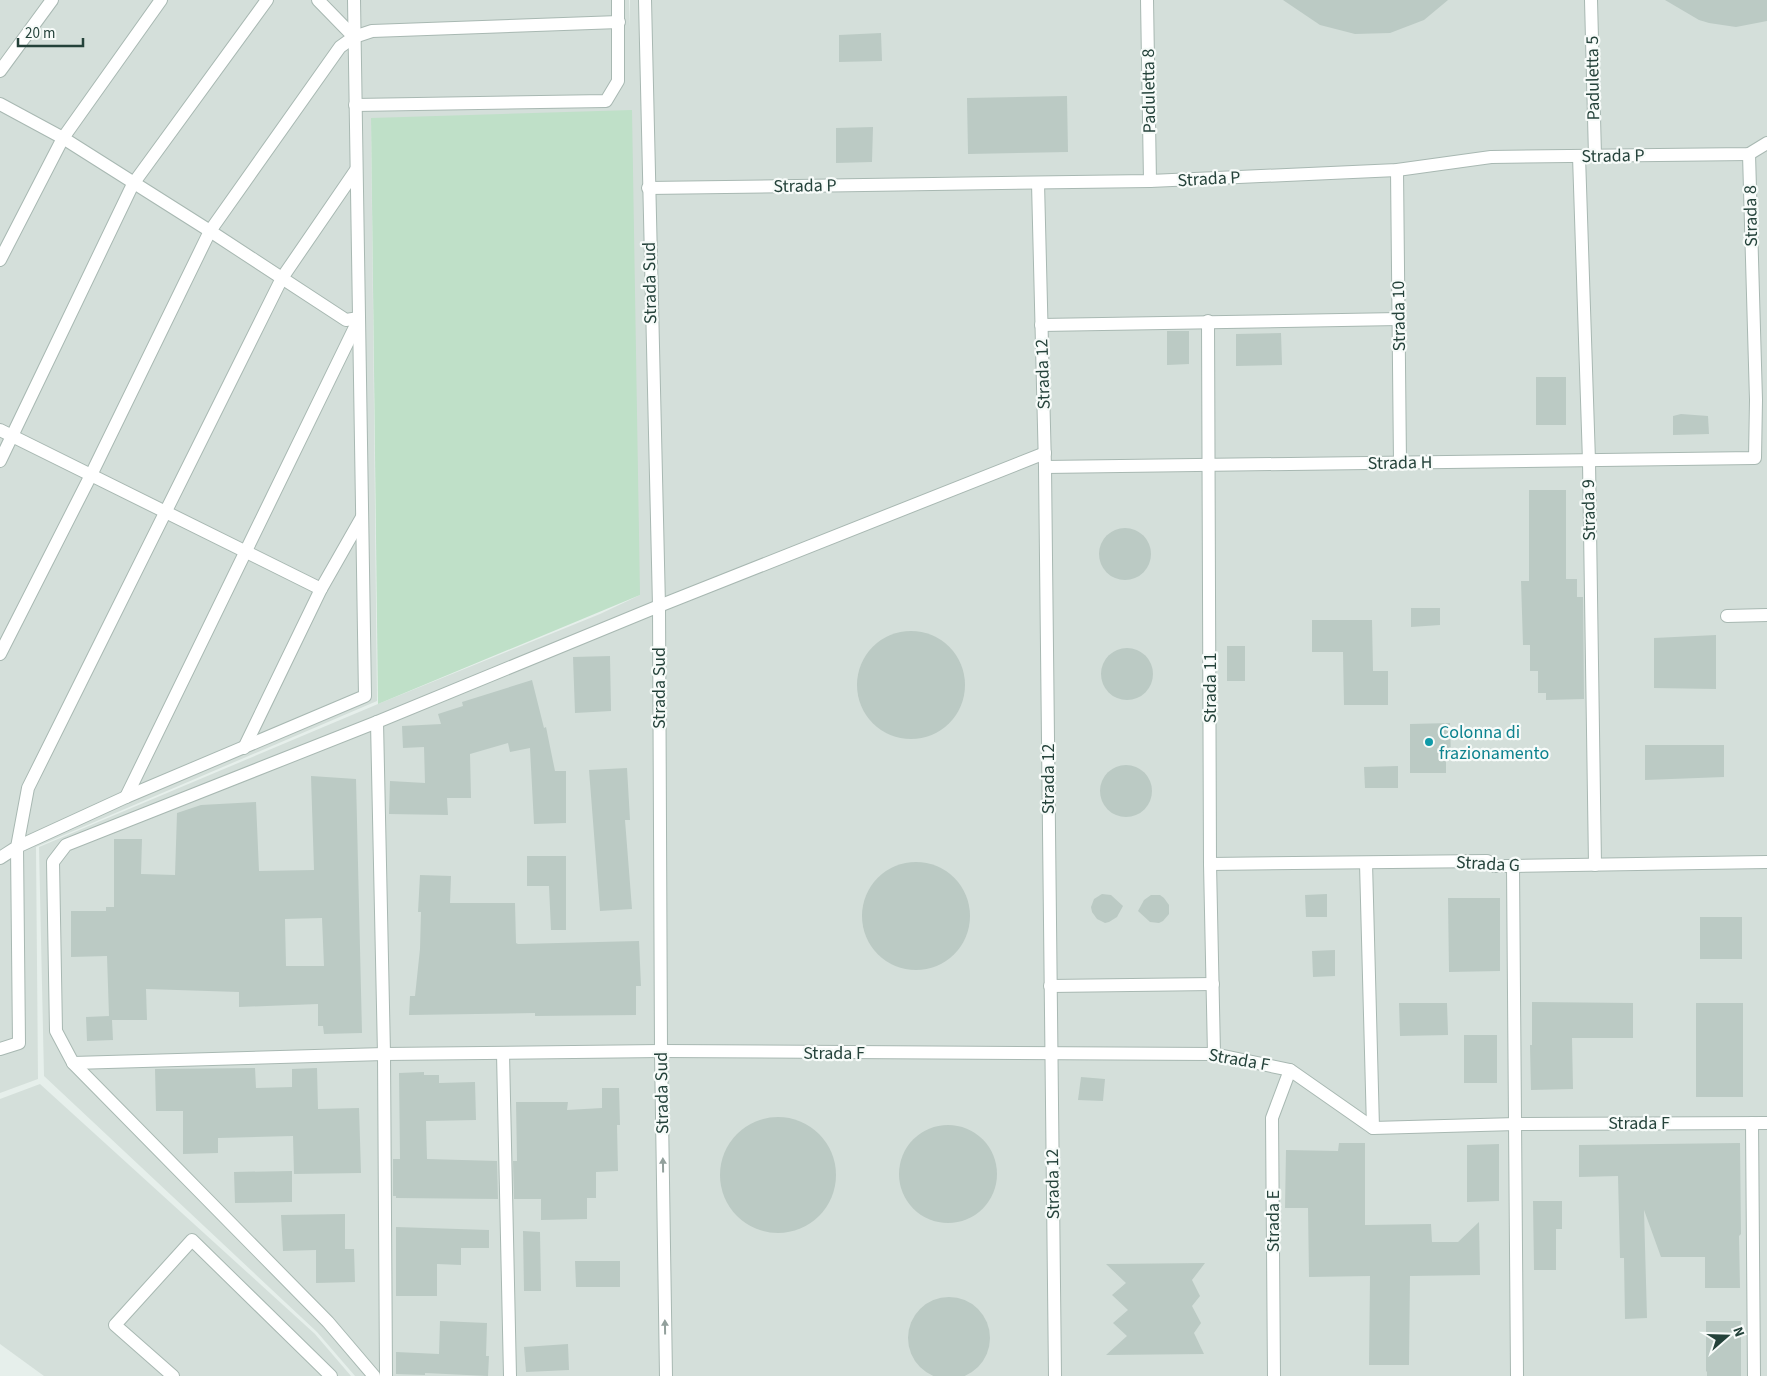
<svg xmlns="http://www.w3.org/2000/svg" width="1767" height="1376" viewBox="0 0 1767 1376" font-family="'Source Sans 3',sans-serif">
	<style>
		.built { fill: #d4dfda }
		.green { fill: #bfe0c8 }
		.building { fill: #bbcac4; fill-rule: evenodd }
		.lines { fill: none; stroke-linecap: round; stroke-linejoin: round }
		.lane-casing { stroke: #a8b8b2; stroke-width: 14 }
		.lane { stroke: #fff; stroke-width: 12 }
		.oneway { fill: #92a09c }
		.culture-dot { fill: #0f9aa8; stroke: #f7fbf9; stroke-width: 2 }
		.labels { text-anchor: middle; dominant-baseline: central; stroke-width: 4.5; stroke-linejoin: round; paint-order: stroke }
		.street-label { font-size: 18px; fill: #24423a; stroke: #f7fbf9 }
		.culture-label { font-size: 18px; fill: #0d838f; stroke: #f7fbf9; text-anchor: start }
	</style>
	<rect width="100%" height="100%" fill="#e6efeb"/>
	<g class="built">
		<path d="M 0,0 L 629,0 L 630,29 L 630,0 L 1767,0 L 1767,1376 L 355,1376 L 317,1332 L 44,1076 L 39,847 L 378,704 L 600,614 L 640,595 L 371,118 L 377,701 L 36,847 L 38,1079 L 0,1093 Z"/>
		<path d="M 40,1084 L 315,1334 L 351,1376 L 44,1376 L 0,1344 L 0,1099 Z"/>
	</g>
	<path class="green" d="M 632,110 L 640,595 L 378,704 L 371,118 Z"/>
	<g class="building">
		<path d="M 1283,0 L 1448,0 L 1424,20 L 1390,33 L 1355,34 L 1320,25 Z"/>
		<path d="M 1665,0 L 1767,0 L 1767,21 L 1736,27 L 1709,23 L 1699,20 Z"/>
		<path d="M 881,33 L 882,61 L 839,62 L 839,35 Z"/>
		<path d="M 1067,96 L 1068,152 L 968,154 L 967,98 Z"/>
		<path d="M 873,127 L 872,162 L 836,163 L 836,128 Z"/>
		<path d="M 1167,331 L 1189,331 L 1189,364 L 1167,365 Z"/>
		<path d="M 1281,333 L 1282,365 L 1236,366 L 1236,334 Z"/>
		<rect x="1536" y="377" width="30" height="48"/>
		<path d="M 1681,414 L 1708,416 L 1709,434 L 1673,435 L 1673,416 Z"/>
		<path d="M 1529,490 L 1566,490 L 1566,579 L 1577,579 L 1577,597 L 1583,597 L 1584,699 L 1546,700 L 1546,693 L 1538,693 L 1538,671 L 1530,671 L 1530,645 L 1523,645 L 1521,581 L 1529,581 Z"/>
		<circle cx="1125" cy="554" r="26"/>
		<path d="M 1411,608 L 1440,608 L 1440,625 L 1411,627 Z"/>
		<path d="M 1312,620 L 1372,620 L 1373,671 L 1388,671 L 1388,705 L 1344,705 L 1343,652 L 1312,652 Z"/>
		<circle cx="911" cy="685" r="54"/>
		<path d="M 1716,635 L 1716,689 L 1654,688 L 1654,638 Z"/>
		<rect x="1227" y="646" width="18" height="35"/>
		<circle cx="1127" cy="674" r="26"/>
		<path d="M 610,656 L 611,711 L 575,713 L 573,657 Z"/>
		<path d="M 532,680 L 544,728 L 546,727 L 555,771 L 566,771 L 566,823 L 534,824 L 530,748 L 510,752 L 508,743 L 470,754 L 471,798 L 447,798 L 448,815 L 389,814 L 390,781 L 425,783 L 424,747 L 403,748 L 402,726 L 441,724 L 438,714 L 463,706 L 462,702 Z"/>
		<path d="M 1450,723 L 1451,757 L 1446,758 L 1446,773 L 1410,773 L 1410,724 Z"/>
		<path d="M 1645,745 L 1724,745 L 1724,777 L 1645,780 Z"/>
		<circle cx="1126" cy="791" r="26"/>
		<path d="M 1398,766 L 1398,788 L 1365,788 L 1364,767 Z"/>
		<path d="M 627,768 L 630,820 L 625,820 L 632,909 L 600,911 L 589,770 Z"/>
		<path d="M 311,776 L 356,779 L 362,1033 L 324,1034 L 323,1026 L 318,1026 L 318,1004 L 239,1007 L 239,992 L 146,989 L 147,1020 L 112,1020 L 113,1040 L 87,1041 L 86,1017 L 109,1016 L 107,956 L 71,957 L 71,911 L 106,911 L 106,907 L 114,907 L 114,839 L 142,839 L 141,874 L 175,875 L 177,813 L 201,805 L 256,802 L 259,871 L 314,870 ZM 322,918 L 324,966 L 286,966 L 285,919 Z"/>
		<path d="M 527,856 L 566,856 L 566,930 L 551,930 L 549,886 L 527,886 Z"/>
		<circle cx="916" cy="916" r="54"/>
		<path d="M 420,875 L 451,876 L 450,903 L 515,903 L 516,943 L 518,944 L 639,941 L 641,986 L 636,986 L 636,1015 L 535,1016 L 535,1013 L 409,1015 L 410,996 L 415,996 L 420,949 L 421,912 L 418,912 Z"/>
		<path d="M 1102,894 L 1111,895 L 1123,906 L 1117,917 L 1109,922 L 1105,923 L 1097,919 L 1092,912 L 1091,907 L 1094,899 Z"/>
		<path d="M 1327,894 L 1327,917 L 1306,917 L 1305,895 Z"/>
		<path d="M 1151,895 L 1160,895 L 1164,898 L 1169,905 L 1169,914 L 1163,921 L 1159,923 L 1150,922 L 1138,911 L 1144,900 Z"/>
		<path d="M 1448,898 L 1500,898 L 1500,971 L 1449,972 Z"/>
		<rect x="1700" y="917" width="42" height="42"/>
		<path d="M 1335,950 L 1335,976 L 1313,977 L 1312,951 Z"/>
		<path d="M 1532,1002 L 1633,1003 L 1633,1038 L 1572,1038 L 1573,1089 L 1531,1090 L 1530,1045 L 1532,1045 Z"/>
		<path d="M 1399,1003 L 1447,1003 L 1448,1035 L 1400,1036 Z"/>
		<rect x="1696" y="1003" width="47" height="94"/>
		<rect x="1464" y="1035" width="33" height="48"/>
		<path d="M 255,1068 L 256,1088 L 292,1087 L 292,1069 L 317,1068 L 318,1109 L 359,1108 L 361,1173 L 294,1174 L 293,1136 L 218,1138 L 218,1153 L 183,1154 L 183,1111 L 156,1111 L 155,1069 Z"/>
		<path d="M 424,1072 L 424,1075 L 439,1075 L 439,1083 L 475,1082 L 476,1120 L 426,1121 L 427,1159 L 497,1161 L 498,1199 L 396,1198 L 396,1196 L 393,1196 L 393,1159 L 400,1159 L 399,1073 Z"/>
		<path d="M 1081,1077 L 1105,1079 L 1103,1101 L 1078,1100 Z"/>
		<path d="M 602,1088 L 619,1088 L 620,1125 L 617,1125 L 618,1171 L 596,1172 L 596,1198 L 587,1198 L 587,1219 L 541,1220 L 541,1199 L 514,1199 L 513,1161 L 517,1161 L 516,1102 L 568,1102 L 567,1110 L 602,1108 Z"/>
		<circle cx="778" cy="1175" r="58"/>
		<circle cx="948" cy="1174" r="49"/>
		<path d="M 1339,1143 L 1365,1143 L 1365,1225 L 1431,1224 L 1432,1242 L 1458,1242 L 1479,1222 L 1480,1275 L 1410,1276 L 1409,1365 L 1369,1365 L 1370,1276 L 1309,1277 L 1308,1208 L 1285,1208 L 1286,1150 L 1338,1151 Z"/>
		<path d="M 1740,1143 L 1741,1234 L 1739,1236 L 1740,1288 L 1705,1288 L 1705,1257 L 1661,1257 L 1644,1210 L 1647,1318 L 1625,1319 L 1624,1258 L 1620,1258 L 1618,1176 L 1579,1177 L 1579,1145 Z"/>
		<path d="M 1499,1144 L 1499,1201 L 1467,1202 L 1467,1145 Z"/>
		<path d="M 292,1171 L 292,1202 L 235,1203 L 234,1172 Z"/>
		<path d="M 1533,1201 L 1562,1201 L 1562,1229 L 1556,1229 L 1556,1270 L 1534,1270 Z"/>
		<path d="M 345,1214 L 345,1249 L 354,1249 L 355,1282 L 316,1283 L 316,1250 L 283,1251 L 281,1215 Z"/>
		<path d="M 396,1227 L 489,1230 L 489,1248 L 461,1248 L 461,1265 L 437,1264 L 437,1296 L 396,1296 Z"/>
		<path d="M 523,1231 L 540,1232 L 541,1291 L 524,1291 Z"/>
		<path d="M 575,1261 L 620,1261 L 620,1287 L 576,1287 Z"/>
		<path d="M 1205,1263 L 1192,1280 L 1200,1296 L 1192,1306 L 1201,1323 L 1194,1333 L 1204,1354 L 1106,1355 L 1127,1336 L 1113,1323 L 1128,1310 L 1112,1295 L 1126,1283 L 1106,1264 Z"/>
		<circle cx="949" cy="1338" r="41"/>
		<path d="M 440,1321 L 487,1323 L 486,1356 L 489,1356 L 488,1376 L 425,1373 L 425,1375 L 396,1374 L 396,1352 L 439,1354 Z"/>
		<path d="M 1706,1321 L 1741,1321 L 1741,1376 L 1707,1376 L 1707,1372 L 1706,1371 Z"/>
		<path d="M 568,1344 L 569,1370 L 526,1372 L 524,1347 Z"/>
	</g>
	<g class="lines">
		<defs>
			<g id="lane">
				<path d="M 645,0 L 659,606 L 661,1051 L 666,1376"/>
				<path d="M 1147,0 L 1150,181"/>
				<path d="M 1591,0 L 1595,156"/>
				<path d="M 354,37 L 372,31 L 619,22"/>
				<path d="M 0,71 L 52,0"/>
				<path d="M 0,104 L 63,138 L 210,231 L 346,320 L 359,318"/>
				<path d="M 355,105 L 606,101 L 618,81 L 618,0"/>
				<path d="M 1579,156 L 1589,461 L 1595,865"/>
				<path d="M 1397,170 L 1400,463"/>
				<path d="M 1038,183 L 1045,467 L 1055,1376"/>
				<path d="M 648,188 L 1150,181 L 1397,170 L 1491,157 L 1749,154 L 1767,143"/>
				<path d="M 0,260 L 63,138 L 161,0"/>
				<path d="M 1208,321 L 1210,864 L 1214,1054"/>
				<path d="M 1041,325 L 1399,319"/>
				<path d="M 0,430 L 321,589"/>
				<path d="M 0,461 L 133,184 L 267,0"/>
				<path d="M 1045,467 L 1755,458 L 1756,400 L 1749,154"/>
				<path d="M 1727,616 L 1767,615"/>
				<path d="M 0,654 L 91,475 L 210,231 L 340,47 L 354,37 L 318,0"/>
				<path d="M 377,722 L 384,1054 L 386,1376"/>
				<path d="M 244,748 L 321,589 L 362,517"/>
				<path d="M 126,797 L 358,321"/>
				<path d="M 0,858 L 17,847 L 28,788 L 282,278 L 356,170"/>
				<path d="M 1366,863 L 1373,1128"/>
				<path d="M 1210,864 L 1487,861 L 1494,866 L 1513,866 L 1767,862"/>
				<path d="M 1513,866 L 1517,1376"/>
				<path d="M 1050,986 L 1213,984"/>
				<path d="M 0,1049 L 19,1043 L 17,847 L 126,797 L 365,696 L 354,0"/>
				<path d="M 503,1053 L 510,1376"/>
				<path d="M 73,1063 L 384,1054 L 661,1051 L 1214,1054 L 1290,1070 L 1373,1128 L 1516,1124 L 1767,1123"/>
				<path d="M 1752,1123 L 1754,1376"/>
				<path d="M 173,1376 L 115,1325 L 192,1240 L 331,1376"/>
				<path d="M 374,1376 L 328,1322 L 73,1063 L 56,1031 L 53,862 L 66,845 L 377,722 L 659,606 L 1045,453"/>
				<path d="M 1274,1376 L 1272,1118 L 1290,1070"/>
			</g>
		</defs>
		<use href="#lane" class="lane-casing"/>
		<use href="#lane" class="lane"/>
	</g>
	<defs><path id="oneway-solid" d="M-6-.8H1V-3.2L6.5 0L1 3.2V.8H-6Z" transform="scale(1.25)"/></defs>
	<g class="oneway">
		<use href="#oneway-solid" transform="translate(663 1165) rotate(-91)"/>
		<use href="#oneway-solid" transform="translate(665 1327) rotate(-91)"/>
	</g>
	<circle class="culture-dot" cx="1429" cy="742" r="5"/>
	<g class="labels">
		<g class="street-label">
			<text transform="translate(1593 78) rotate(-91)">Paduletta 5</text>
			<text transform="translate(1149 91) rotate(-91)">Paduletta 8</text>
			<text transform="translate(1613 156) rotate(-1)">Strada P</text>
			<text transform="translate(1209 179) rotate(-3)">Strada P</text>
			<text transform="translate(805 186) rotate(-1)">Strada P</text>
			<text transform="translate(1751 216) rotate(-91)">Strada 8</text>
			<text transform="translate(650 283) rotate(-91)">Strada Sud</text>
			<text transform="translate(1399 316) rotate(-91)">Strada 10</text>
			<text transform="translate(1043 374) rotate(-92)">Strada 12</text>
			<text transform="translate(1400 463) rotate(-1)">Strada H</text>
			<text transform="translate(1589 510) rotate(-91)">Strada 9</text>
			<text transform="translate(659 688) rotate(-90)">Strada Sud</text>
			<text transform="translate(1210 688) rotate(-90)">Strada 11</text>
			<text transform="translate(1048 779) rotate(-90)">Strada 12</text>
			<text transform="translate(1488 864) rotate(3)">Strada G</text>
			<text x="834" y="1053">Strada F</text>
			<text transform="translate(1239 1060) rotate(10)">Strada F</text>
			<text transform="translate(662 1093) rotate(-91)">Strada Sud</text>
			<text x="1639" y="1123">Strada F</text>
			<text transform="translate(1053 1184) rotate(-91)">Strada 12</text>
			<text transform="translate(1273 1221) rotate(-90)">Strada E</text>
		</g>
		<g class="culture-label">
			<text x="1439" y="732">Colonna di<tspan x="1439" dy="21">frazionamento</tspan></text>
		</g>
	</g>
	<g transform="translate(1727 1336) rotate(70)" stroke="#f7fbf9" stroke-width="4" paint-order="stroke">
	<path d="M0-4L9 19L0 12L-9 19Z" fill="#24423a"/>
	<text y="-8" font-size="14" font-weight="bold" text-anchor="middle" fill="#24423a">N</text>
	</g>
	<path d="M18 38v8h65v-8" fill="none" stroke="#24423a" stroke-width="2.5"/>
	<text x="25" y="38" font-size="15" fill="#24423a" stroke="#f7fbf9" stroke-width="4" paint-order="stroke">20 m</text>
</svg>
